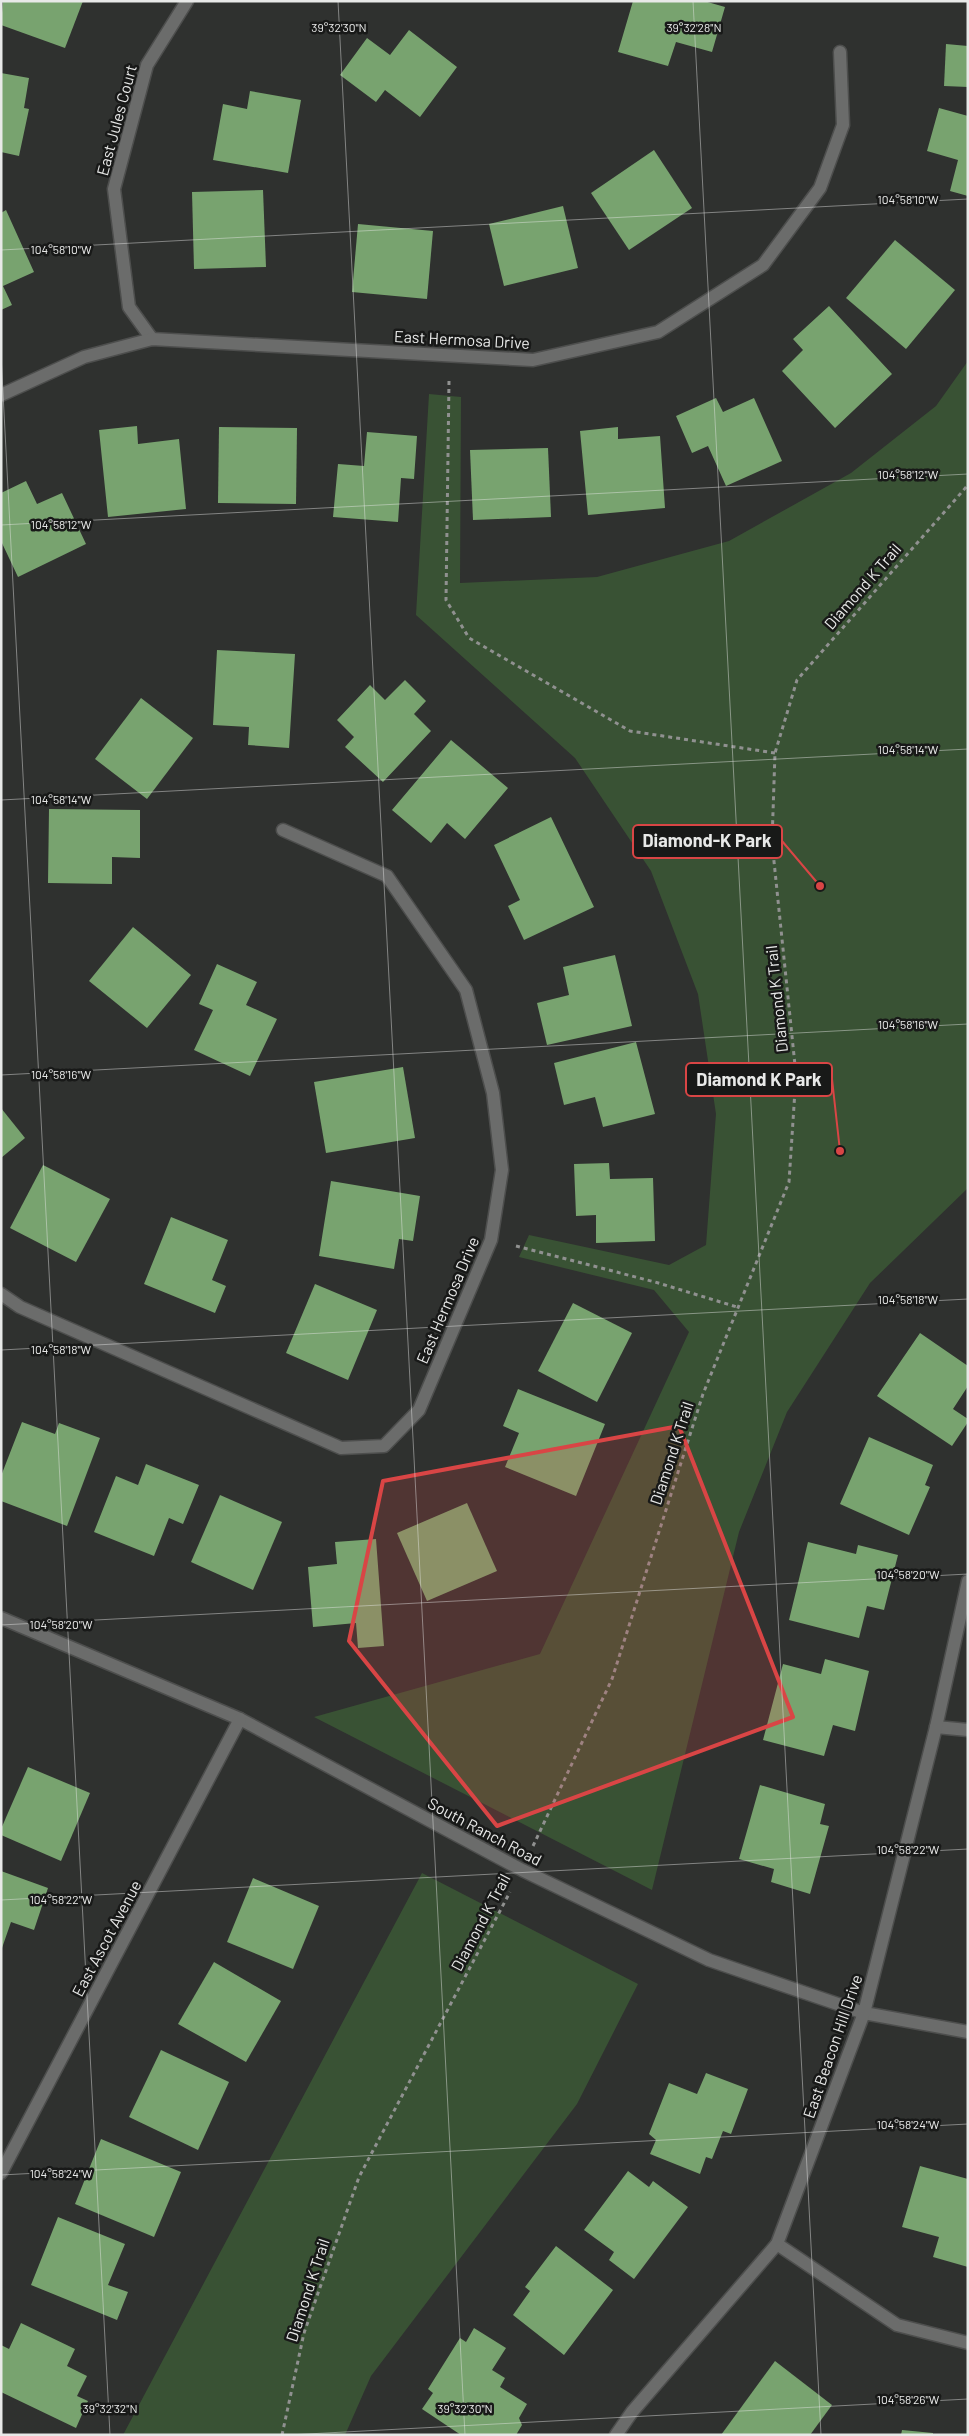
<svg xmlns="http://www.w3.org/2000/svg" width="969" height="2436" viewBox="0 0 969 2436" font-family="Barlow,sans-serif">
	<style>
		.green { fill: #395234 }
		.building { fill: #78a36f }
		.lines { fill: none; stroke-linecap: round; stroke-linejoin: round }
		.minor-casing { stroke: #4d4e4d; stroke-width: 15 }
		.path { stroke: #909190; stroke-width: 3; stroke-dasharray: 4 4; stroke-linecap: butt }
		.minor { stroke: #6b6c6b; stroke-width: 12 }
		.marked { fill: #d94545; fill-opacity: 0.2; stroke: #d94545; stroke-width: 4; stroke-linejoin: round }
		.ticks { fill: none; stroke: #e8e9e8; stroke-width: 1; stroke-opacity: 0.45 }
		.labels { text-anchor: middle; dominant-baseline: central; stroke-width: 5; stroke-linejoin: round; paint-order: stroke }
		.street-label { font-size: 16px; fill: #e8e9e8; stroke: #181918 }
		.ticks-label { font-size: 12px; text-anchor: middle; fill: #e8e9e8; stroke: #181918; stroke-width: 5; stroke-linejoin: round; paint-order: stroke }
		.leader { fill: none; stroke: #d94545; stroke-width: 2 }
		.callout-dot { fill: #d94545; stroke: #181918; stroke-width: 2 }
		.callout { fill: #181918; stroke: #d94545; stroke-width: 2 }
		.callout-label { font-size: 18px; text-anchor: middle; font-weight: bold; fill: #e8e9e8 }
	</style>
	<rect width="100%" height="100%" fill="#2f312f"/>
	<g class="green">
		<path d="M 968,361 L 968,1188 L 870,1283 L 787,1412 L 739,1532 L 652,1890 L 314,1717 L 540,1654 L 689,1332 L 654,1290 L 519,1257 L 529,1235 L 669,1265 L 706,1245 L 716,1114 L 698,994 L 651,871 L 575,758 L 416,615 L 429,394 L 461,397 L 460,583 L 597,577 L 729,541 L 851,473 L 936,406 Z"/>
		<path d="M 422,1873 L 638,1984 L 577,2104 L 371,2376 L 345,2435 L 123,2435 Z"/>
	</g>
	<g class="building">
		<path d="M 3,1 L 83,1 L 65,48 L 1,25 Z"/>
		<path d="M 633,1 L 704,1 L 725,7 L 712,52 L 676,42 L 668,66 L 618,52 Z"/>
		<path d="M 409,30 L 457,67 L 420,117 L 385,90 L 376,102 L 340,75 L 367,38 L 390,55 Z"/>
		<path d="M 946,44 L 968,46 L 968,87 L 944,86 Z"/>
		<path d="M 1,73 L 29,78 L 24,108 L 29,109 L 19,156 L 1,152 Z"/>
		<path d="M 250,91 L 301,100 L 288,173 L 213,160 L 223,104 L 247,109 Z"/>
		<path d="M 939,108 L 968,116 L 968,196 L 950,191 L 958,160 L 927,151 Z"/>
		<path d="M 654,150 L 692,208 L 629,250 L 591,193 Z"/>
		<path d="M 263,190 L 266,267 L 194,269 L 192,192 Z"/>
		<path d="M 563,206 L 578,268 L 504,286 L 489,224 Z"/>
		<path d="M 6,210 L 34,272 L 3,286 L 12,305 L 1,310 L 1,213 Z"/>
		<path d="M 358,224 L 433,231 L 427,299 L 352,292 Z"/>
		<path d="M 895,240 L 955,290 L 906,349 L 846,298 Z"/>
		<path d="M 829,306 L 892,374 L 835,428 L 782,371 L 803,350 L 793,339 Z"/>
		<path d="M 716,398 L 723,412 L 754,398 L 782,461 L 726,486 L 708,446 L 692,453 L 676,416 Z"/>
		<path d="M 137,426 L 138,444 L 179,439 L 186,509 L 108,517 L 99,430 Z"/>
		<path d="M 219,427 L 297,428 L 296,504 L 218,503 Z"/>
		<path d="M 618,427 L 618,439 L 660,436 L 665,508 L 588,515 L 580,431 Z"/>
		<path d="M 367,432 L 417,436 L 414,479 L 401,478 L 398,522 L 333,517 L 338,464 L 364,466 Z"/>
		<path d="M 548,448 L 551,517 L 473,520 L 470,450 Z"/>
		<path d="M 26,481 L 37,504 L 62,493 L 86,544 L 18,577 L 1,541 L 1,493 Z"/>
		<path d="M 217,650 L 295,654 L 289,748 L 248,745 L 249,727 L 213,725 Z"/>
		<path d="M 405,680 L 426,701 L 414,714 L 431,731 L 383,782 L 345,747 L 354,737 L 337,720 L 370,685 L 385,700 Z"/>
		<path d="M 141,698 L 193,738 L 147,799 L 95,759 Z"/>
		<path d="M 451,740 L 508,788 L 465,839 L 447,823 L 431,843 L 392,810 Z"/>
		<path d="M 49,809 L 140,810 L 140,858 L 112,857 L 112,884 L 48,883 Z"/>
		<path d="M 551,817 L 594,907 L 524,940 L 508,906 L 520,900 L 494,845 Z"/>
		<path d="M 133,927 L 191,975 L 147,1028 L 89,981 Z"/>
		<path d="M 615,955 L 632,1026 L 547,1045 L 537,1003 L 569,995 L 563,967 Z"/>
		<path d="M 217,964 L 257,982 L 246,1005 L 277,1019 L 250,1076 L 194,1050 L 213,1010 L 199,1004 Z"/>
		<path d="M 636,1042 L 655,1114 L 603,1127 L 595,1097 L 564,1105 L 554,1063 Z"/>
		<path d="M 403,1067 L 415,1138 L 326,1153 L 314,1082 Z"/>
		<path d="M 1,1108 L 25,1138 L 1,1158 Z"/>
		<path d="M 609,1163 L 610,1179 L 653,1178 L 655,1241 L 596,1243 L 596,1215 L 576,1216 L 574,1164 Z"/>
		<path d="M 43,1165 L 110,1199 L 76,1262 L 10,1228 Z"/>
		<path d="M 331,1181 L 420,1196 L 413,1241 L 399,1239 L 394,1269 L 319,1256 Z"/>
		<path d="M 171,1217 L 228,1240 L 212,1280 L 226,1286 L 215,1313 L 144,1284 Z"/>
		<path d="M 315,1284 L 377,1310 L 348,1380 L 286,1353 Z"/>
		<path d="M 573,1303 L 632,1333 L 597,1402 L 538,1371 Z"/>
		<path d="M 920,1333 L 968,1366 L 968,1386 L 953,1409 L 968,1419 L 968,1422 L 952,1446 L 877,1396 Z"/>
		<path d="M 518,1389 L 605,1424 L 576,1496 L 505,1467 L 519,1433 L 503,1426 Z"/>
		<path d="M 22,1422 L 55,1434 L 59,1423 L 100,1438 L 67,1526 L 1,1501 L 1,1476 Z"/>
		<path d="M 869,1437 L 933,1465 L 925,1485 L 930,1487 L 909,1535 L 840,1504 Z"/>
		<path d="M 146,1464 L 199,1485 L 183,1524 L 169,1518 L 154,1556 L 94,1532 L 116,1476 L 138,1485 Z"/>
		<path d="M 220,1495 L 282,1522 L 253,1590 L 191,1562 Z"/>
		<path d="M 467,1503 L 497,1571 L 427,1601 L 397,1533 Z"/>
		<path d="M 376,1539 L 384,1646 L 358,1648 L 356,1623 L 313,1627 L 308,1567 L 337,1564 L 335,1542 Z"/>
		<path d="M 808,1542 L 856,1554 L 858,1545 L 898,1555 L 884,1610 L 867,1606 L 859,1638 L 789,1620 Z"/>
		<path d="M 825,1659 L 869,1671 L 855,1731 L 833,1725 L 824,1756 L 763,1740 L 783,1664 L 821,1674 Z"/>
		<path d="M 28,1767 L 90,1793 L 61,1861 L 1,1835 L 1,1829 Z"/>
		<path d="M 760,1785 L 825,1804 L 820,1824 L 829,1826 L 810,1894 L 771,1882 L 774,1869 L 739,1859 Z"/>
		<path d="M 1,1871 L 48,1888 L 34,1930 L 11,1922 L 2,1948 Z"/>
		<path d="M 253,1878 L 319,1906 L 293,1969 L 227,1942 Z"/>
		<path d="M 214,1962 L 281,2001 L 246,2062 L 178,2024 Z"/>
		<path d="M 161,2050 L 229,2082 L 198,2150 L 129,2117 Z"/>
		<path d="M 706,2073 L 748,2089 L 731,2134 L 723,2131 L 712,2159 L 706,2157 L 700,2174 L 650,2154 L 656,2140 L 649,2134 L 669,2083 L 697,2094 Z"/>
		<path d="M 101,2139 L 181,2172 L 154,2237 L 75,2204 Z"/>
		<path d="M 920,2166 L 968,2179 L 968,2267 L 933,2257 L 939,2237 L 902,2227 Z"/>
		<path d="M 628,2171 L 649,2187 L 653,2181 L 688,2207 L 634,2279 L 609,2260 L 614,2252 L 584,2230 Z"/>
		<path d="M 58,2217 L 125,2244 L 108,2285 L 128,2292 L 117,2320 L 31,2285 Z"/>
		<path d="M 556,2246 L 613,2290 L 564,2355 L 513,2315 L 530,2291 L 525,2287 Z"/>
		<path d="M 21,2323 L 75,2349 L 67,2366 L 87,2376 L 77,2396 L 88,2401 L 76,2428 L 1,2392 L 1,2345 L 9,2349 Z"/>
		<path d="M 474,2328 L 506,2348 L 492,2370 L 505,2378 L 500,2387 L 527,2404 L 519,2418 L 522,2425 L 516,2435 L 461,2435 L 422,2409 L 433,2393 L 428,2389 L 460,2338 L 466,2342 Z"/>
		<path d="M 775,2361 L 832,2405 L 810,2435 L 721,2435 Z"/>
		<path d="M 902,2430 L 933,2433 L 933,2435 L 901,2435 Z"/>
	</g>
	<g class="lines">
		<defs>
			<g id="minor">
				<path d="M 152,339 L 129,307 L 114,189 L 147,65 L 187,1"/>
				<path d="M 1,395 L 84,357 L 152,339 L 533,360 L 658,332 L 763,265 L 820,188 L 843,125 L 840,52"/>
				<path d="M 1,1294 L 20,1307 L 341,1448 L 384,1446 L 419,1410 L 491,1240 L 502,1170 L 493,1093 L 466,990 L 387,876 L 283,830"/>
				<path d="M 1,1618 L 240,1719 L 522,1870 L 709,1960 L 864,2013 L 968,2032"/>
				<path d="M 936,1727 L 968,1730"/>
				<path d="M 1,2173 L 240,1719"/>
				<path d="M 777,2244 L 897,2325 L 968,2343"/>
				<path d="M 616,2435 L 632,2412 L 777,2244 L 864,2013 L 936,1727 L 968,1581"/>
			</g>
		</defs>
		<use href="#minor" class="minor-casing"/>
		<g class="path">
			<path d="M 449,381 L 446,600 L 469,638 L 630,731 L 775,753"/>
			<path d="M 516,1246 L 655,1282 L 737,1307"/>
			<path d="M 533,1846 L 612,1679 L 703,1394 L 789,1182 L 796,1075 L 772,842 L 775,753 L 797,680 L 968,485"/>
			<path d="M 282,2435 L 304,2333 L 359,2177 L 510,1892"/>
		</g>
		<use href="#minor" class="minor"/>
	</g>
	<path class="marked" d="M 679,1426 L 793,1717 L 497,1826 L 349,1641 L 383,1481 Z"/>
	<path class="ticks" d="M 338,1 L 465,2435M 693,1 L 821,2435M 1,250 L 968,199M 1,355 L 110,2435M 1,525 L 968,474M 1,800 L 968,749M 1,1075 L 968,1024M 1,1350 L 968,1299M 1,1625 L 968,1574M 1,1900 L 968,1849M 1,2175 L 968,2124M 288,2435 L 968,2399"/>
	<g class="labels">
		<g class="street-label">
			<text transform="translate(116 120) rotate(-75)">East Jules Court</text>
			<text transform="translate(462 339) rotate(3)">East Hermosa Drive</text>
			<text transform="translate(862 586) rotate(-49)">Diamond K Trail</text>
			<text transform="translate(776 999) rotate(-96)">Diamond K Trail</text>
			<text transform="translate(447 1300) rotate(-67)">East Hermosa Drive</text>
			<text transform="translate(671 1453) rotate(-72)">Diamond K Trail</text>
			<text transform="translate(485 1831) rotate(28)">South Ranch Road</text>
			<text transform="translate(480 1922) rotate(-62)">Diamond K Trail</text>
			<text transform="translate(106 1938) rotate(-62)">East Ascot Avenue</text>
			<text transform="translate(832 2046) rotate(-71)">East Beacon Hill Drive</text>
			<text transform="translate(307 2290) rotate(-72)">Diamond K Trail</text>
		</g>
	</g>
	<g class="ticks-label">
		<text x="339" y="32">39°32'30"N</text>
		<text x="694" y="32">39°32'28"N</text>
		<text x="908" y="204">104°58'10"W</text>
		<text x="61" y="254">104°58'10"W</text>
		<text x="908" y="479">104°58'12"W</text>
		<text x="61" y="529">104°58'12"W</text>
		<text x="908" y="754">104°58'14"W</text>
		<text x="61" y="804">104°58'14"W</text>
		<text x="908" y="1029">104°58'16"W</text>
		<text x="61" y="1079">104°58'16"W</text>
		<text x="908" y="1304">104°58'18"W</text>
		<text x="61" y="1354">104°58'18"W</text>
		<text x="908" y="1579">104°58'20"W</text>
		<text x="61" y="1629">104°58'20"W</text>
		<text x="908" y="1854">104°58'22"W</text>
		<text x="61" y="1904">104°58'22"W</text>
		<text x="908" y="2129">104°58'24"W</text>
		<text x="61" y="2178">104°58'24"W</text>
		<text x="908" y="2404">104°58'26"W</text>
		<text x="110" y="2413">39°32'32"N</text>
		<text x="465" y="2413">39°32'30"N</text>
	</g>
	<path class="leader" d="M820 886L782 841M840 1151L832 1079"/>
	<g class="callout-dot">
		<circle cx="820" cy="886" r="5"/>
		<circle cx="840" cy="1151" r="5"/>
	</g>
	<g class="callout">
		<rect x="633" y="825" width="149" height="33" rx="5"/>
		<rect x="686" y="1063" width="146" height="33" rx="5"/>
	</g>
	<g class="callout-label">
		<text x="707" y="847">Diamond-K Park</text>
		<text x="759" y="1086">Diamond K Park</text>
	</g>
	<rect width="969" height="2436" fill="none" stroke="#e8e9e8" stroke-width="5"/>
</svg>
